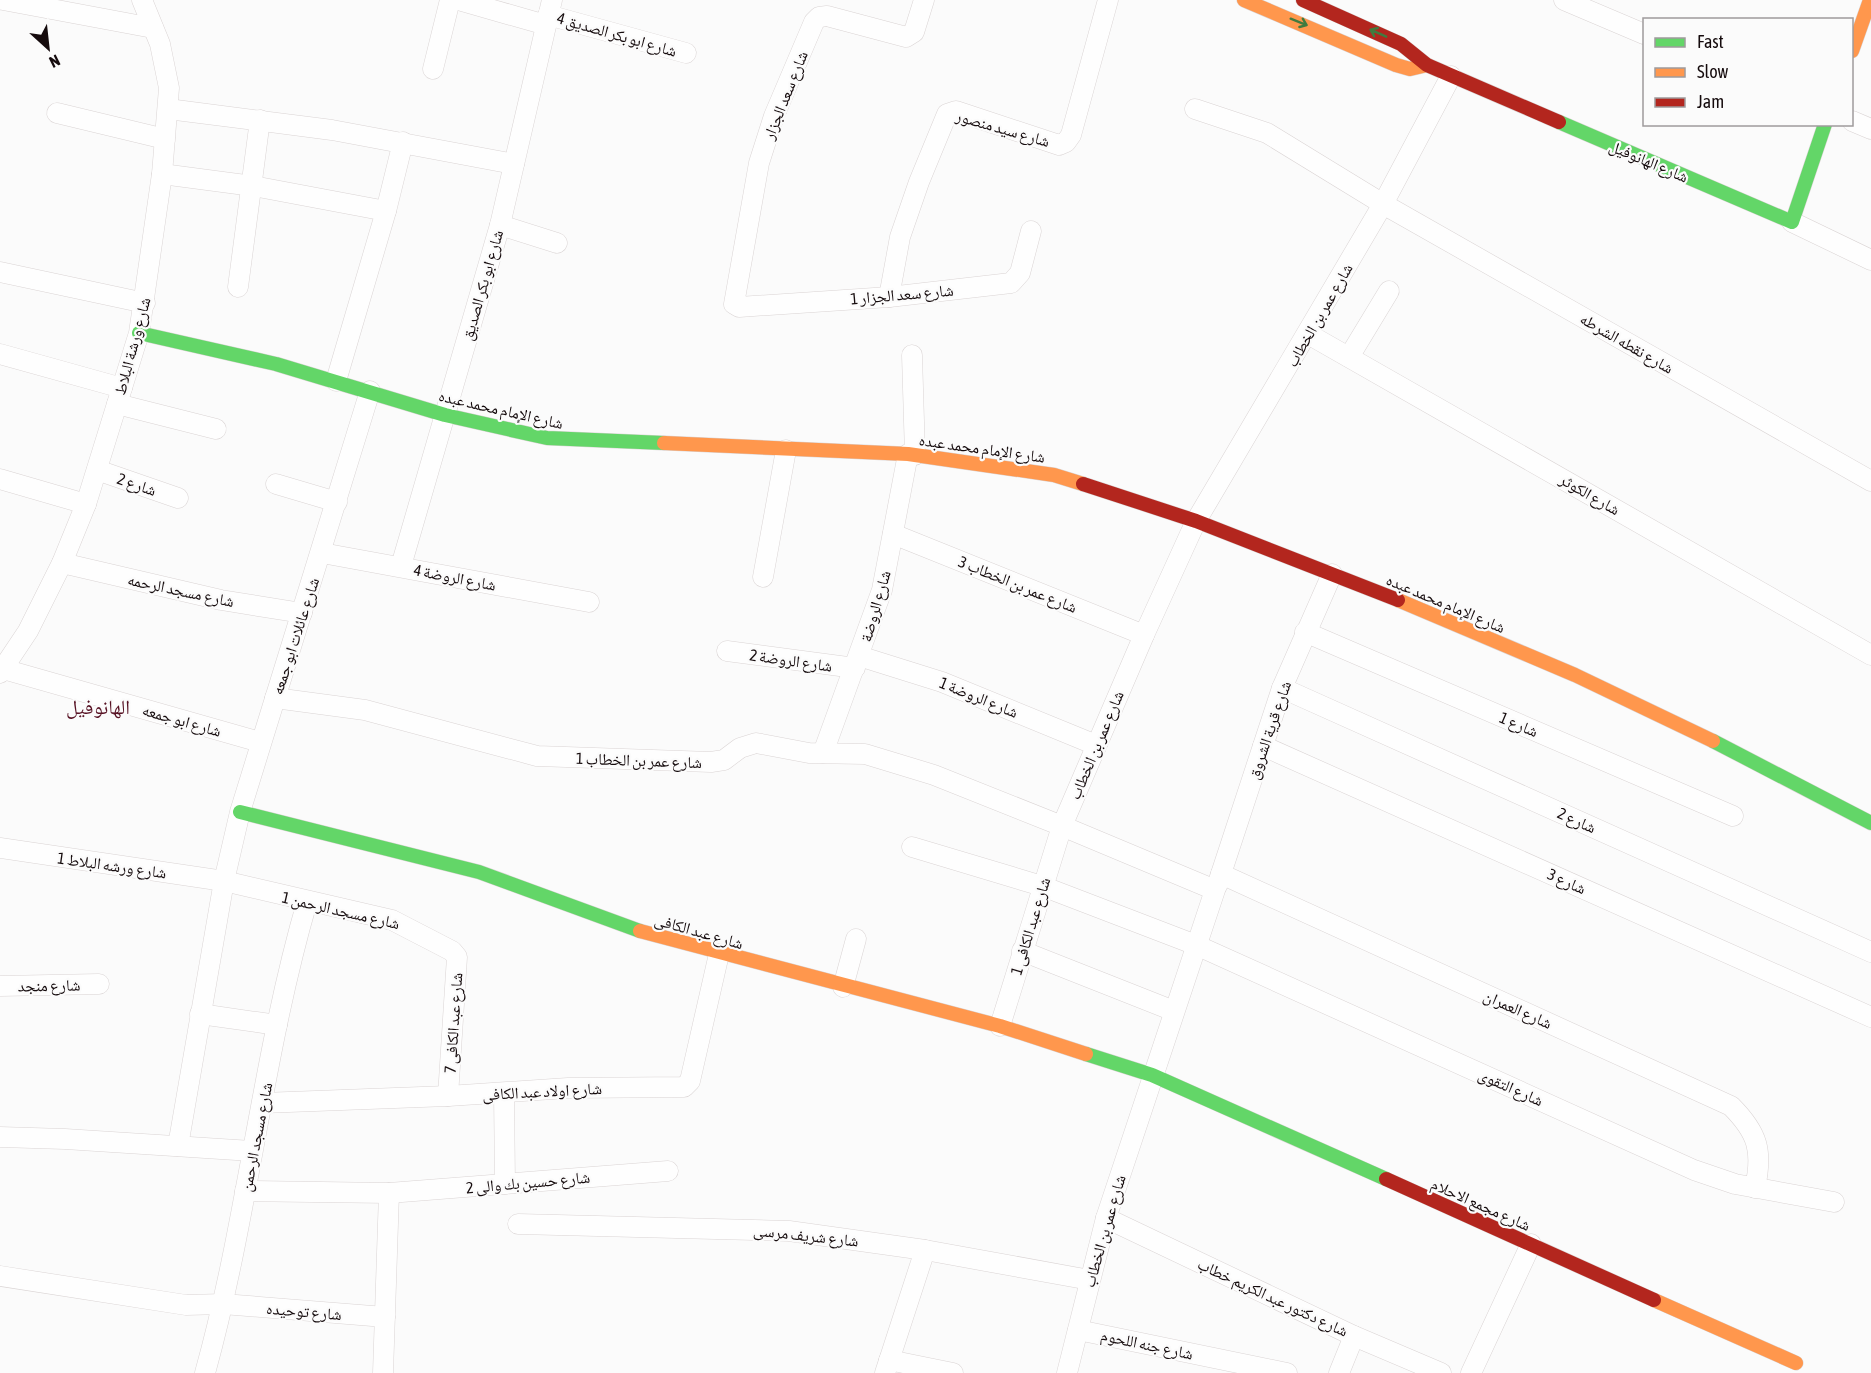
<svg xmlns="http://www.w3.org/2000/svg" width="1871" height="1373" viewBox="0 0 1871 1373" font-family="'Asap Condensed','Noto Naskh Arabic',sans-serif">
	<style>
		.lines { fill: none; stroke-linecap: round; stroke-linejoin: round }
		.street-casing { stroke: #dad4d4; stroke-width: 21 }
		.fast-casing { stroke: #dad4d4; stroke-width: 15 }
		.slow-casing { stroke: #dad4d4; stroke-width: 15 }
		.jam-casing { stroke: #dad4d4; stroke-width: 15 }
		.street { stroke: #fefefe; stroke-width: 20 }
		.fast { stroke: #63d668; stroke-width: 14 }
		.slow { stroke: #ff974d; stroke-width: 14 }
		.jam { stroke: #b3261e; stroke-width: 14 }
		.oneway { stroke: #407b3f }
		.labels { text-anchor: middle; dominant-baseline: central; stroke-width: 4.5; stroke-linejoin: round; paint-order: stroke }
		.street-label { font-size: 16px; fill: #150b0d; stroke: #fbfbfb }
		.quarter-label { font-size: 20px; fill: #571224; stroke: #fbfbfb }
	</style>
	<rect width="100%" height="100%" fill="#fbfbfb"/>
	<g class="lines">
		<defs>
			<g id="street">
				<path d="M 3,0 L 153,28"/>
				<path d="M 458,0 L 546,25"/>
				<path d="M 924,0 L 914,32 L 906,37 L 827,16 L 819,17 L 814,22 L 774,116 L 759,163 L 734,304 L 739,307 L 889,297 L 1011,283 L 1020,273 L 1031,231"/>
				<path d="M 1564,0 L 1644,34"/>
				<path d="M 548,15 L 686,53"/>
				<path d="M 433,69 L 450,0"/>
				<path d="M 168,109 L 332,130 L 514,164"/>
				<path d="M 1195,109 L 1267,133 L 1383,204 L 1871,481"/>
				<path d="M 57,113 L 165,139"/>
				<path d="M 1852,121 L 1871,129"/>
				<path d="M 162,174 L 253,186 L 386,211"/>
				<path d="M 1792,222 L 1871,260"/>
				<path d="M 500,225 L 557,243"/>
				<path d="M 0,272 L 145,303"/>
				<path d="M 238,287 L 260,120"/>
				<path d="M 889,297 L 900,237 L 919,182 L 947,114 L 956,111 L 1059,145 L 1066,142 L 1071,135 L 1108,0"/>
				<path d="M 1308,334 L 1871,655"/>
				<path d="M 0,354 L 122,388"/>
				<path d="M 912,355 L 915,455"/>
				<path d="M 1349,357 L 1389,291"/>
				<path d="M 336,381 L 386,211 L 403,142"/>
				<path d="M 117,404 L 216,429"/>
				<path d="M 97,470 L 178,498"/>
				<path d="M 0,479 L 86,504"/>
				<path d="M 276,484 L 337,502"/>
				<path d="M 893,534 L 1144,635"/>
				<path d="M 322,553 L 589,602"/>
				<path d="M 62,563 L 221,600 L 302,613"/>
				<path d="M 401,566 L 500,225 L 552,0"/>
				<path d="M 763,577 L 786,450"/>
				<path d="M 1305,632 L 1733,816"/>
				<path d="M 727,651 L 855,668"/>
				<path d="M 859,656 L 942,682 L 1096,745"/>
				<path d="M 0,668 L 260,742"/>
				<path d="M 0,673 L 28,631 L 62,563 L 86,504 L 139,333 L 162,174 L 169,88 L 160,44 L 142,0"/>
				<path d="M 1282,688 L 1871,952"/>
				<path d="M 275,698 L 365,710 L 537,756 L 711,762 L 724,760 L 740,748 L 756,743 L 809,753 L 865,754 L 934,775 L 1062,826 L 1000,1026"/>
				<path d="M 1263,746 L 1871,1017"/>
				<path d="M 823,753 L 882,590 L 908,454"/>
				<path d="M 912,847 L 1042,886 L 1196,945 L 1694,1170 L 1735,1184 L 1834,1202"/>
				<path d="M 0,848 L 224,881 L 392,920 L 452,951 L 457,957 L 448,1096"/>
				<path d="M 1221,874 L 1731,1106 C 1758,1133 1763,1151 1755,1188"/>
				<path d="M 1217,886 L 1282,688 L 1332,574"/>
				<path d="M 1022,951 L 1174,1011"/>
				<path d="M 0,986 L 99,984"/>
				<path d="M 843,987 L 856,939"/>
				<path d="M 200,1014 L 277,1025"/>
				<path d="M 504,1093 L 505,1184"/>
				<path d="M 262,1103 L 448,1096 L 568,1088 L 684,1087 L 690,1081 L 719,954"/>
				<path d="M 0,1137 L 65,1139 L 252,1151"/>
				<path d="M 178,1146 L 224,881 L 240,812 L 370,391"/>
				<path d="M 245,1191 L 389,1193 L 668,1171"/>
				<path d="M 1106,1218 L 1354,1336 L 1441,1373"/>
				<path d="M 518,1224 L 789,1231 L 925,1250 L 1090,1280"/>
				<path d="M 0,1276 L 186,1305 L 223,1304 L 385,1317"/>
				<path d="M 1078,1330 L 1287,1373"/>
				<path d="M 889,1360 L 953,1373"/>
				<path d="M 205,1373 C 248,1218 262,1057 307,902"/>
				<path d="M 383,1373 L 389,1193"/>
				<path d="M 885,1373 L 925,1250"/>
				<path d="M 1067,1373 L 1106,1218 L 1215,890 L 1062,826 L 1144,635 L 1196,521 L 1383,204 L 1451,76"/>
				<path d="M 1339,1373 L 1354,1336"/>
				<path d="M 1471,1373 L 1531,1244"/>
			</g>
			<g id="fast">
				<path d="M 1559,122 L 1792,222 L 1825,124"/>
				<path d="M 139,333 L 276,364 L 445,415 L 547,438 L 664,443"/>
				<path d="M 1713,741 L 1871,823"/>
				<path d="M 240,812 L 479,872 L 640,931"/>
				<path d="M 1086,1054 L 1152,1075 L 1386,1179"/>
			</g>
			<g id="slow">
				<path d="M 1244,0 L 1396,65 L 1410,69 L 1427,65"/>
				<path d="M 1852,51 L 1870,0"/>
				<path d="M 664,443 L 908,454 L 1054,475 L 1083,484"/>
				<path d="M 1398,600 L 1575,675 L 1713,741"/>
				<path d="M 640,931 L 1000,1026 L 1086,1054"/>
				<path d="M 1654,1300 L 1796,1363"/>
			</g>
			<g id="jam">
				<path d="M 1303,0 L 1401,44 L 1427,65 L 1559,122"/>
				<path d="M 1083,484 L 1196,521 L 1398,600"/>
				<path d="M 1386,1179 L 1654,1300"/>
			</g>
		</defs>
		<use href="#street" class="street-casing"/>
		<use href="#fast" class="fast-casing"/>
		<use href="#slow" class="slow-casing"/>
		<use href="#jam" class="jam-casing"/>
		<use href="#street" class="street"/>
		<use href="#fast" class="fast"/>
		<use href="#slow" class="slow"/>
		<use href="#jam" class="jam"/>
	</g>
	<defs><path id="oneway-shaft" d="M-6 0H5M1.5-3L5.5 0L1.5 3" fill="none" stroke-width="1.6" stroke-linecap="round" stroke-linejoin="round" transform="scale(1.5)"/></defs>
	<g class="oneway">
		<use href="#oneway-shaft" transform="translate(1299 22) rotate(22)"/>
		<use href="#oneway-shaft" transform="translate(1378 33) rotate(-156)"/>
	</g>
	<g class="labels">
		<g class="street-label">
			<text transform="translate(617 34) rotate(16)">شارع ابو بكر الصديق 4</text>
			<text transform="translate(785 95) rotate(-68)">شارع سعد الجزار</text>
			<text transform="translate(1003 128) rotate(16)">شارع سيد منصور</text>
			<text transform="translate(1649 161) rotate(23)">شارع الهانوفيل</text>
			<text transform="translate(482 285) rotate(-74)">شارع ابو بكر الصديق</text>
			<text transform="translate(902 294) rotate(-5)">شارع سعد الجزار 1</text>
			<text transform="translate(1319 315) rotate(-60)">شارع عمر بن الخطاب</text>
			<text transform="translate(1627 343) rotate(30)">شارع نقطه الشرطه</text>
			<text transform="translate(132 346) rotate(-75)">شارع ورشة البلاط</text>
			<text transform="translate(501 409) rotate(13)">شارع الإمام محمد عبده</text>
			<text transform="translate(982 448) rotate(8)">شارع الإمام محمد عبده</text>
			<text transform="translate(137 484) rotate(19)">شارع 2</text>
			<text transform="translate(1590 494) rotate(30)">شارع الكوثر</text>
			<text transform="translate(455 577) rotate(11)">شارع الروضة 4</text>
			<text transform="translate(1018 584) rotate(22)">شارع عمر بن الخطاب 3</text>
			<text transform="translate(181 590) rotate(12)">شارع مسجد الرحمه</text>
			<text transform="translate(1446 603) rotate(23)">شارع الإمام محمد عبده</text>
			<text transform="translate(875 606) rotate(-74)">شارع الروضة</text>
			<text transform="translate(295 636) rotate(-72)">شارع عائلات ابو جمعه</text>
			<text transform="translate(791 660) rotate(8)">شارع الروضة 2</text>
			<text transform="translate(979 697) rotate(22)">شارع الروضة 1</text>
			<text transform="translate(182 720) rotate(16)">شارع ابو جمعه</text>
			<text transform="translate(1519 724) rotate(23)">شارع 1</text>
			<text transform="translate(1269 730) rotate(-71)">شارع قرية الشروق</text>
			<text transform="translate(1096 745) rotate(-67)">شارع عمر بن الخطاب</text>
			<text transform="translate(639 760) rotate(2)">شارع عمر بن الخطاب 1</text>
			<text transform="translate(1577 820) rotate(24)">شارع 2</text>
			<text transform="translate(112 865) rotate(8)">شارع ورشه البلاط 1</text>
			<text transform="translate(1567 881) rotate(24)">شارع 3</text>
			<text transform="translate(341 910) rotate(13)">شارع مسجد الرحمن 1</text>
			<text transform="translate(1030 926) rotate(-73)">شارع عبد الكافى 1</text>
			<text transform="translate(699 931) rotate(16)">شارع عبد الكافى</text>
			<text transform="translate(49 985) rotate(-1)">شارع منجد</text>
			<text transform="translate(1518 1009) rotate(24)">شارع العمران</text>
			<text transform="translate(453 1023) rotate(-86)">شارع عبد الكافى 7</text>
			<text transform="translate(1511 1087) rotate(24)">شارع التقوى</text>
			<text transform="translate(542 1091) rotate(-3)">شارع اولاد عبد الكافى</text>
			<text transform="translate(256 1137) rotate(-79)">شارع مسجد الرحمن</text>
			<text transform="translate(528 1182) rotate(-5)">شارع حسين بك والى 2</text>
			<text transform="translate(1481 1204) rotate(24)">شارع مجمع الاحلام</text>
			<text transform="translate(1104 1231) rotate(-74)">شارع عمر بن الخطاب</text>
			<text transform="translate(806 1235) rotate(6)">شارع شريف مرسى</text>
			<text transform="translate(1273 1297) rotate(25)">شارع دكتور عبد الكريم خطاب</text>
			<text transform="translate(304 1311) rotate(5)">شارع توحيده</text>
			<text transform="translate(1147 1344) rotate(12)">شارع جنه اللحوم</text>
		</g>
		<g class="quarter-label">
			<text x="98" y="706">الهانوفيل</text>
		</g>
	</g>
	<rect x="1643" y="18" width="210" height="108" fill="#fbfbfb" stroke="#9f9b9c" stroke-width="1.5"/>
	<rect x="1655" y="38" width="30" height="9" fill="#63d668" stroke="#9f9b9c" stroke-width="1.5"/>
	<text x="1697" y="48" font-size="18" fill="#150b0d">Fast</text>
	<rect x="1655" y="68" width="30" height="9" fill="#ff974d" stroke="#9f9b9c" stroke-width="1.5"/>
	<text x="1697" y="78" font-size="18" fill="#150b0d">Slow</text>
	<rect x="1655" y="98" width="30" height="9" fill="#b3261e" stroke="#9f9b9c" stroke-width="1.5"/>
	<text x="1697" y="108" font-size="18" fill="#150b0d">Jam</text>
	<g transform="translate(48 48) rotate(153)" stroke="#fbfbfb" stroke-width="4.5" paint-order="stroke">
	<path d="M0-4.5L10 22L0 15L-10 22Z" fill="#150b0d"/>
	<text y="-9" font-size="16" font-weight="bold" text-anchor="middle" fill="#150b0d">N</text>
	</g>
</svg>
